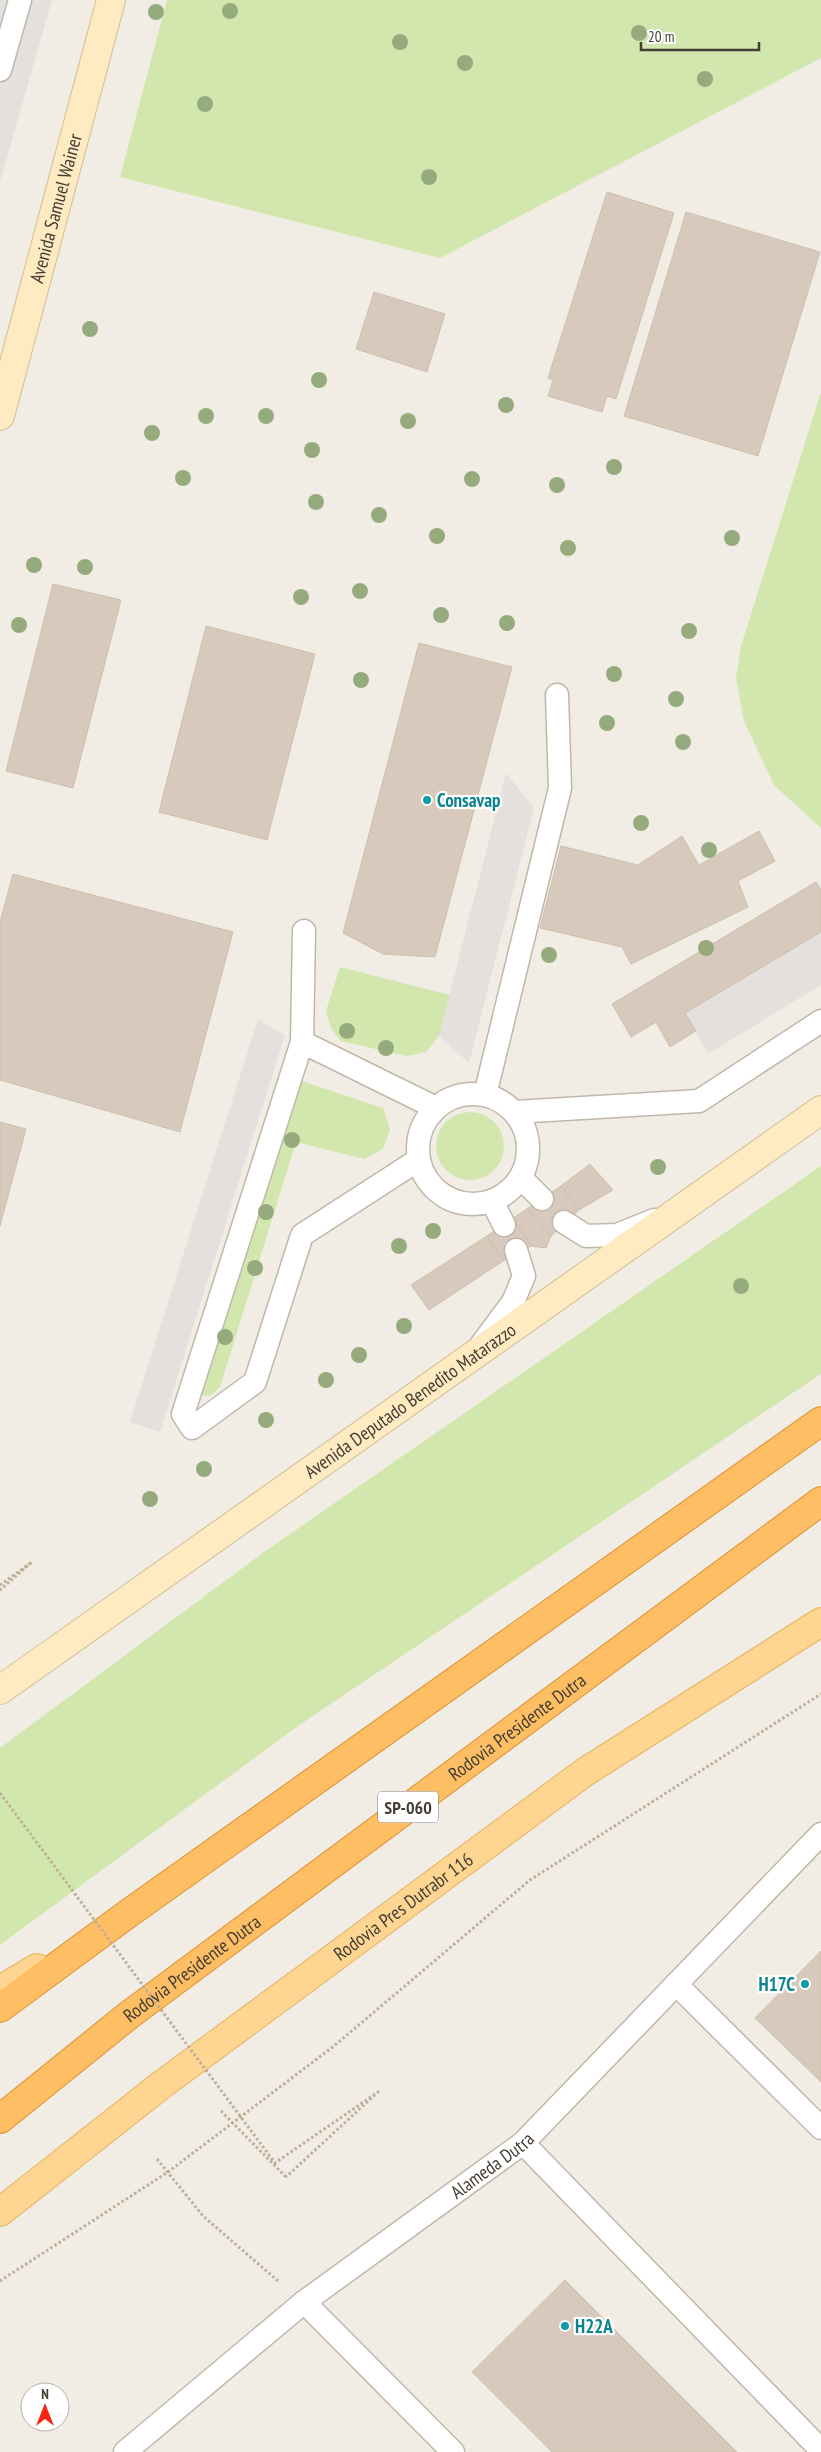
<svg xmlns="http://www.w3.org/2000/svg" width="821" height="2452" viewBox="0 0 821 2452" font-family="'PT Sans Narrow',sans-serif">
	<style>
		.green { fill: #d1e7ad }
		.parking { fill: #e3e0dd }
		.building { fill: #d7cabd; stroke: #cebfad }
		.lines { fill: none; stroke-linecap: round; stroke-linejoin: round }
		.service-casing { stroke: #c0b7aa; stroke-width: 25 }
		.secondary-casing { stroke: #d2bd94; stroke-width: 30 }
		.primary-casing { stroke: #e3b261; stroke-width: 30 }
		.motorway-casing { stroke: #dc9134; stroke-width: 30 }
		.path { stroke: #bfae98; stroke-width: 3; stroke-dasharray: 2.5 2.5; stroke-linecap: butt }
		.service { stroke: #fff; stroke-width: 22 }
		.secondary { stroke: #feebc2; stroke-width: 28 }
		.primary { stroke: #fed692; stroke-width: 28 }
		.motorway { stroke: #fdbe64; stroke-width: 28 }
		.path-bridge { stroke: #bfae98; stroke-width: 3; stroke-dasharray: 2.5 2.5; stroke-linecap: butt }
		.tree { fill: #96ab7d }
		.culture-dot { fill: #0f9aa8; stroke: #fff; stroke-width: 2 }
		.labels { text-anchor: middle; dominant-baseline: central; stroke-width: 4.5; stroke-linejoin: round; paint-order: stroke }
		.shield { fill: #fff; stroke: #7c7771; stroke-width: 1 }
		.shield-label { font-size: 18px; font-weight: bold; fill: #443d34 }
		.street-label { font-size: 19px; fill: #443d34; stroke: #fff }
		.culture-label { font-size: 19px; font-weight: bold; fill: #0d838f; stroke: #fff; text-anchor: start }
	</style>
	<rect width="100%" height="100%" fill="#f2ede4"/>
	<g class="green">
		<path d="M 167,0 L 821,0 L 821,58 L 440,258 L 120,177 Z"/>
		<path d="M 821,392 L 821,828 L 774,785 L 744,721 L 736,678 L 741,646 Z"/>
		<path d="M 340,967 L 450,995 L 439,1036 L 426,1052 L 406,1056 L 341,1041 L 331,1028 L 326,1011 Z"/>
		<path d="M 296,1079 L 383,1108 L 390,1129 L 383,1149 L 364,1159 L 296,1142 L 220,1387 L 210,1396 L 201,1395 L 199,1384 Z"/>
		<circle cx="470" cy="1146" r="34"/>
		<path d="M 821,1166 L 821,1374 L 298,1726 L 0,1945 L 0,1748 L 264,1552 Z"/>
	</g>
	<g class="parking">
		<path d="M 0,0 L 52,0 L 0,182 Z"/>
		<path d="M 506,773 L 534,808 L 469,1063 L 439,1036 Z"/>
		<path d="M 821,932 L 821,985 L 708,1054 L 685,1013 Z"/>
		<path d="M 258,1019 L 285,1035 L 160,1432 L 130,1422 Z"/>
	</g>
	<g class="building">
		<path d="M 607,192 L 674,213 L 616,399 L 607,396 L 602,412 L 548,396 L 553,380 L 548,378 Z"/>
		<path d="M 686,212 L 820,252 L 758,456 L 624,416 Z"/>
		<path d="M 374,292 L 445,314 L 427,372 L 356,349 Z"/>
		<path d="M 53,584 L 121,600 L 73,788 L 6,771 Z"/>
		<path d="M 206,626 L 315,654 L 267,840 L 159,812 Z"/>
		<path d="M 419,643 L 512,667 L 435,957 L 383,954 L 343,933 Z"/>
		<path d="M 759,831 L 775,861 L 738,881 L 748,907 L 631,964 L 622,947 L 540,928 L 561,846 L 638,865 L 682,836 L 699,865 Z"/>
		<path d="M 13,874 L 233,932 L 180,1132 L 0,1080 L 0,922 Z"/>
		<path d="M 816,882 L 821,890 L 821,932 L 685,1013 L 696,1031 L 670,1047 L 656,1022 L 631,1037 L 612,1004 Z"/>
		<path d="M 0,1122 L 26,1129 L 0,1226 Z"/>
		<path d="M 590,1164 L 613,1190 L 579,1210 L 561,1186 Z"/>
		<path d="M 561,1186 L 579,1210 L 551,1236 L 527,1209 Z"/>
		<path d="M 527,1209 L 551,1236 L 546,1248 L 531,1246 L 513,1218 Z"/>
		<path d="M 513,1218 L 531,1246 L 503,1261 L 487,1236 Z"/>
		<path d="M 487,1236 L 503,1261 L 429,1310 L 411,1285 Z"/>
		<path d="M 821,1951 L 821,2082 L 755,2018 Z"/>
		<path d="M 565,2280 L 737,2452 L 552,2452 L 472,2372 Z"/>
	</g>
	<g class="lines">
		<defs>
			<g id="service">
				<path d="M 0,70 L 20,0"/>
				<path d="M 304,931 L 302,1042 L 436,1108"/>
				<path d="M 302,1042 L 183,1414 L 192,1428 L 255,1382 L 302,1235 L 418,1160"/>
				<circle cx="473" cy="1149" r="55"/>
				<path d="M 485,1095 L 560,788 L 557,695"/>
				<path d="M 515,1112 L 699,1101 L 821,1021"/>
				<path d="M 522,1179 L 542,1199"/>
				<path d="M 492,1201 L 504,1225"/>
				<path d="M 564,1222 L 586,1236 L 617,1235 L 654,1220"/>
				<path d="M 481,1345 L 513,1302 L 524,1276 L 516,1250"/>
				<path d="M 676,1984 L 821,2128"/>
				<path d="M 523,2143 L 821,2450"/>
				<path d="M 304,2302 L 453,2452"/>
				<path id="s1" d="M 125,2452 L 304,2302 L 523,2143 L 821,1834"/>
			</g>
			<g id="secondary">
				<path id="s2" d="M 0,416 L 111,0"/>
				<path id="s3" d="M 0,1690 L 821,1110"/>
			</g>
			<g id="primary">
				<path d="M 0,1990 L 37,1968"/>
				<path id="s4" d="M 0,2212 L 160,2086 L 585,1772 L 821,1622"/>
			</g>
			<g id="motorway">
				<path d="M 0,2008 L 129,1913 L 821,1421"/>
				<path id="s5" d="M 0,2119 L 129,2015 L 821,1501"/>
			</g>
		</defs>
		<use href="#service" class="service-casing"/>
		<use href="#secondary" class="secondary-casing"/>
		<use href="#primary" class="primary-casing"/>
		<use href="#motorway" class="motorway-casing"/>
		<g class="path">
			<path d="M 0,1585 L 32,1562 L 0,1590"/>
			<path d="M 221,2111 L 286,2177"/>
			<path d="M 157,2159 L 203,2216 L 278,2281"/>
			<path d="M 0,2281 L 168,2172 L 334,2046 L 530,1880 L 821,1694"/>
		</g>
		<use href="#service" class="service"/>
		<use href="#secondary" class="secondary"/>
		<use href="#primary" class="primary"/>
		<use href="#motorway" class="motorway"/>
		<path class="path-bridge" d="M 0,1793 L 275,2163 L 378,2092 L 286,2177"/>
	</g>
	<g class="tree">
		<circle cx="230" cy="11" r="8"/>
		<circle cx="156" cy="12" r="8"/>
		<circle cx="639" cy="33" r="8"/>
		<circle cx="400" cy="42" r="8"/>
		<circle cx="465" cy="63" r="8"/>
		<circle cx="705" cy="79" r="8"/>
		<circle cx="205" cy="104" r="8"/>
		<circle cx="429" cy="177" r="8"/>
		<circle cx="90" cy="329" r="8"/>
		<circle cx="319" cy="380" r="8"/>
		<circle cx="506" cy="405" r="8"/>
		<circle cx="206" cy="416" r="8"/>
		<circle cx="266" cy="416" r="8"/>
		<circle cx="408" cy="421" r="8"/>
		<circle cx="152" cy="433" r="8"/>
		<circle cx="312" cy="450" r="8"/>
		<circle cx="614" cy="467" r="8"/>
		<circle cx="183" cy="478" r="8"/>
		<circle cx="472" cy="479" r="8"/>
		<circle cx="557" cy="485" r="8"/>
		<circle cx="316" cy="502" r="8"/>
		<circle cx="379" cy="515" r="8"/>
		<circle cx="437" cy="536" r="8"/>
		<circle cx="732" cy="538" r="8"/>
		<circle cx="568" cy="548" r="8"/>
		<circle cx="34" cy="565" r="8"/>
		<circle cx="85" cy="567" r="8"/>
		<circle cx="360" cy="591" r="8"/>
		<circle cx="301" cy="597" r="8"/>
		<circle cx="441" cy="615" r="8"/>
		<circle cx="507" cy="623" r="8"/>
		<circle cx="19" cy="625" r="8"/>
		<circle cx="689" cy="631" r="8"/>
		<circle cx="614" cy="674" r="8"/>
		<circle cx="361" cy="680" r="8"/>
		<circle cx="676" cy="699" r="8"/>
		<circle cx="607" cy="723" r="8"/>
		<circle cx="683" cy="742" r="8"/>
		<circle cx="641" cy="823" r="8"/>
		<circle cx="709" cy="850" r="8"/>
		<circle cx="706" cy="948" r="8"/>
		<circle cx="549" cy="955" r="8"/>
		<circle cx="347" cy="1031" r="8"/>
		<circle cx="386" cy="1048" r="8"/>
		<circle cx="292" cy="1140" r="8"/>
		<circle cx="658" cy="1167" r="8"/>
		<circle cx="266" cy="1212" r="8"/>
		<circle cx="433" cy="1231" r="8"/>
		<circle cx="399" cy="1246" r="8"/>
		<circle cx="255" cy="1268" r="8"/>
		<circle cx="741" cy="1286" r="8"/>
		<circle cx="404" cy="1326" r="8"/>
		<circle cx="225" cy="1337" r="8"/>
		<circle cx="359" cy="1355" r="8"/>
		<circle cx="326" cy="1380" r="8"/>
		<circle cx="266" cy="1420" r="8"/>
		<circle cx="204" cy="1469" r="8"/>
		<circle cx="150" cy="1499" r="8"/>
	</g>
	<g class="culture-dot">
		<circle cx="427" cy="800" r="5"/>
		<circle cx="805" cy="1984" r="5"/>
		<circle cx="565" cy="2326" r="5"/>
	</g>
	<g class="labels">
		<rect class="shield" x="378" y="1791.5" width="60" height="31" rx="4"/>
		<g class="shield-label">
			<text x="408" y="1807">SP-060</text>
		</g>
		<g class="street-label">
			<text stroke="none"><textPath href="#s2" startOffset="215">Avenida Samuel Wainer</textPath></text>
			<text stroke="none"><textPath href="#s3" startOffset="502">Avenida Deputado Benedito Matarazzo</textPath></text>
			<text stroke="none"><textPath href="#s5" startOffset="649">Rodovia Presidente Dutra</textPath></text>
			<text stroke="none"><textPath href="#s4" startOffset="506">Rodovia Pres Dutrabr 116</textPath></text>
			<text stroke="none"><textPath href="#s5" startOffset="244">Rodovia Presidente Dutra</textPath></text>
			<text stroke="none"><textPath href="#s1" startOffset="466">Alameda Dutra</textPath></text>
		</g>
		<g class="culture-label">
			<text x="437" y="800">Consavap</text>
			<text x="795" y="1984" text-anchor="end">H17C</text>
			<text x="575" y="2326">H22A</text>
		</g>
	</g>
	<g transform="translate(45 2407)"><circle r="24" fill="#ffffff" stroke="#b4b1ae"/>
	<path d="M0-4L9 19L0 12L-9 19Z" fill="#f92514"/>
	<text y="-8" font-size="14" font-weight="bold" text-anchor="middle" fill="#443d34">N</text>
	</g>
	<path d="M641 42v8h118v-8" fill="none" stroke="#443d34" stroke-width="2.5"/>
	<text x="648" y="42" font-size="15" fill="#443d34" stroke="#ffffff" stroke-width="4" paint-order="stroke">20 m</text>
</svg>
